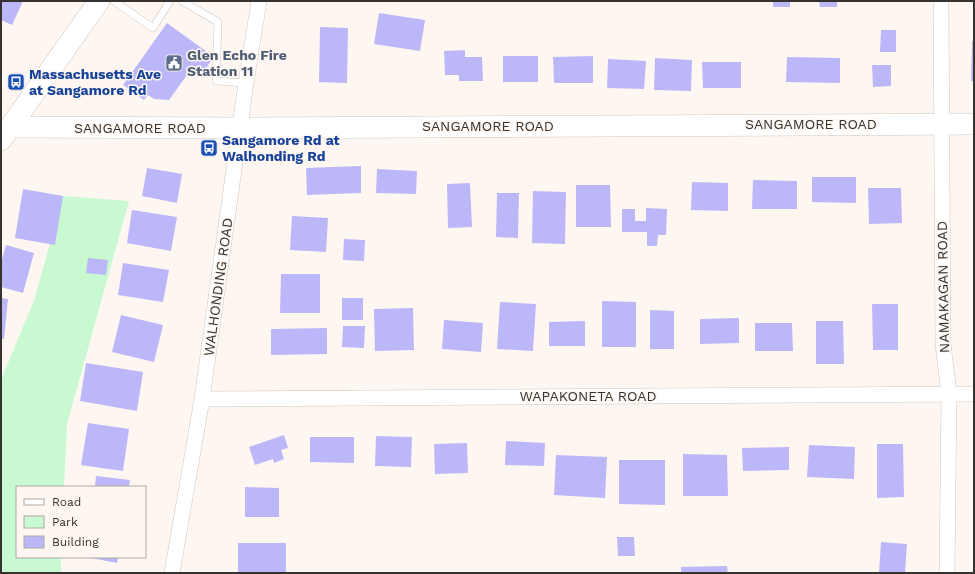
<svg xmlns="http://www.w3.org/2000/svg" width="975" height="574" viewBox="0 0 975 574" font-family="'Work Sans',sans-serif">
	<style>
		.green { fill: #c8f9d0 }
		.building { fill: #bcb7f9 }
		.lines { fill: none; stroke-linecap: round; stroke-linejoin: round }
		.lane-casing { stroke: #cec6be; stroke-width: 8 }
		.street-casing { stroke: #cec6be; stroke-width: 16 }
		.secondary-casing { stroke: #cec6be; stroke-width: 22 }
		.lane { stroke: #fff; stroke-width: 7 }
		.street { stroke: #fff; stroke-width: 15 }
		.secondary { stroke: #fff; stroke-width: 21 }
		.labels { text-anchor: middle; dominant-baseline: central; stroke-width: 3; stroke-linejoin: round; paint-order: stroke }
		.service-label { font-size: 14px; font-weight: bold; fill: #4e5e75; stroke: #fef7f1; text-anchor: start }
		.transit-label { font-size: 14px; font-weight: bold; fill: #164399; stroke: #fef7f1; text-anchor: start }
		.street-label { font-size: 14px; fill: #35322f; stroke: #fef7f1 }
	</style>
	<rect width="100%" height="100%" fill="#fef7f1"/>
	<path class="green" d="M 63,196 L 129,201 L 67,424 L 64,487 L 17,487 L 17,557 L 61,557 L 61,573 L 1,573 L 1,380 L 35,298 Z"/>
	<g class="building">
		<path d="M 1,1 L 23,1 L 12,25 L 1,20 Z"/>
		<rect x="773" y="1" width="17" height="6"/>
		<path d="M 819,1 L 837,1 L 837,7 L 820,7 Z"/>
		<path d="M 379,13 L 425,20 L 420,51 L 374,44 Z"/>
		<path d="M 167,23 L 214,57 L 201,75 L 192,68 L 169,100 L 154,99 L 148,95 L 144,100 L 123,85 Z"/>
		<path d="M 320,27 L 348,28 L 347,83 L 319,82 Z"/>
		<path d="M 881,30 L 896,30 L 896,52 L 880,52 Z"/>
		<path d="M 972,41 L 974,41 L 974,81 L 971,81 Z"/>
		<path d="M 465,50 L 465,57 L 482,57 L 483,81 L 459,81 L 459,75 L 445,75 L 444,51 Z"/>
		<rect x="503" y="56" width="35" height="26"/>
		<path d="M 593,56 L 593,83 L 554,83 L 553,57 Z"/>
		<path d="M 787,57 L 840,58 L 840,83 L 786,82 Z"/>
		<path d="M 655,58 L 692,60 L 691,91 L 654,90 Z"/>
		<path d="M 608,59 L 646,61 L 644,89 L 607,88 Z"/>
		<path d="M 702,62 L 741,62 L 741,88 L 703,88 Z"/>
		<path d="M 872,65 L 891,65 L 891,86 L 873,87 Z"/>
		<path d="M 361,166 L 361,193 L 307,195 L 306,168 Z"/>
		<path d="M 147,168 L 182,174 L 177,203 L 142,196 Z"/>
		<path d="M 377,169 L 417,171 L 416,194 L 376,193 Z"/>
		<path d="M 812,177 L 856,177 L 856,203 L 812,202 Z"/>
		<path d="M 753,180 L 797,181 L 797,209 L 752,209 Z"/>
		<path d="M 692,182 L 728,183 L 728,211 L 691,210 Z"/>
		<path d="M 470,183 L 472,227 L 448,228 L 447,184 Z"/>
		<path d="M 576,185 L 610,185 L 611,227 L 576,227 Z"/>
		<path d="M 868,188 L 901,188 L 902,223 L 869,224 Z"/>
		<path d="M 23,189 L 63,196 L 55,245 L 15,238 Z"/>
		<path d="M 533,191 L 566,192 L 565,244 L 532,243 Z"/>
		<path d="M 497,193 L 519,193 L 518,238 L 496,237 Z"/>
		<path d="M 646,208 L 667,209 L 666,235 L 658,235 L 657,246 L 647,246 L 647,232 L 622,232 L 622,209 L 635,209 L 635,221 L 646,221 Z"/>
		<path d="M 132,210 L 177,217 L 171,251 L 127,243 Z"/>
		<path d="M 292,216 L 328,218 L 326,252 L 290,250 Z"/>
		<path d="M 344,239 L 365,240 L 364,261 L 343,260 Z"/>
		<path d="M 6,245 L 34,253 L 23,293 L 1,287 L 1,263 Z"/>
		<path d="M 88,258 L 108,260 L 106,275 L 86,273 Z"/>
		<path d="M 123,263 L 169,270 L 163,302 L 118,295 Z"/>
		<path d="M 281,274 L 320,274 L 320,313 L 280,313 Z"/>
		<path d="M 1,298 L 8,299 L 4,339 L 1,339 Z"/>
		<rect x="342" y="298" width="21" height="22"/>
		<path d="M 602,301 L 636,302 L 636,347 L 602,347 Z"/>
		<path d="M 500,302 L 536,304 L 533,351 L 497,349 Z"/>
		<path d="M 872,304 L 898,304 L 898,350 L 873,350 Z"/>
		<path d="M 413,308 L 414,350 L 375,351 L 374,309 Z"/>
		<path d="M 650,310 L 674,311 L 674,349 L 650,349 Z"/>
		<path d="M 121,315 L 163,325 L 154,362 L 112,352 Z"/>
		<path d="M 739,318 L 739,343 L 700,344 L 700,319 Z"/>
		<path d="M 444,320 L 483,323 L 481,352 L 442,349 Z"/>
		<path d="M 585,321 L 585,346 L 549,346 L 549,322 Z"/>
		<path d="M 816,321 L 843,321 L 844,364 L 816,364 Z"/>
		<path d="M 755,323 L 792,323 L 793,351 L 755,351 Z"/>
		<path d="M 343,326 L 365,326 L 364,348 L 342,347 Z"/>
		<path d="M 327,328 L 327,354 L 271,355 L 271,329 Z"/>
		<path d="M 86,363 L 143,372 L 137,411 L 80,401 Z"/>
		<path d="M 88,423 L 129,429 L 123,471 L 81,465 Z"/>
		<path d="M 284,435 L 288,448 L 281,450 L 284,459 L 274,463 L 273,459 L 255,465 L 249,447 Z"/>
		<path d="M 376,436 L 412,437 L 411,467 L 375,466 Z"/>
		<path d="M 310,437 L 354,437 L 354,463 L 310,462 Z"/>
		<path d="M 506,441 L 545,443 L 544,466 L 505,465 Z"/>
		<path d="M 467,443 L 468,473 L 435,474 L 434,444 Z"/>
		<path d="M 877,444 L 903,444 L 904,497 L 877,498 Z"/>
		<path d="M 809,445 L 855,447 L 854,479 L 807,477 Z"/>
		<path d="M 789,447 L 789,470 L 743,471 L 742,448 Z"/>
		<path d="M 683,454 L 727,455 L 728,496 L 683,496 Z"/>
		<path d="M 556,455 L 607,457 L 605,498 L 554,495 Z"/>
		<path d="M 619,460 L 665,460 L 665,505 L 619,504 Z"/>
		<path d="M 96,476 L 130,480 L 129,487 L 95,487 Z"/>
		<path d="M 245,487 L 279,488 L 279,517 L 245,517 Z"/>
		<path d="M 617,537 L 634,537 L 635,556 L 618,556 Z"/>
		<path d="M 881,542 L 907,544 L 905,573 L 879,573 Z"/>
		<rect x="238" y="543" width="48" height="30"/>
		<path d="M 86,557 L 118,557 L 117,563 Z"/>
		<path d="M 727,566 L 728,573 L 681,573 L 681,567 Z"/>
	</g>
	<g class="lines">
		<defs>
			<g id="lane">
				<path d="M 114,1 L 153,28 L 170,1"/>
				<path d="M 182,1 L 218,22 L 216,81 L 246,83"/>
			</g>
			<g id="street">
				<path d="M 941,1 L 943,344 L 949,394 L 947,573"/>
				<path d="M 202,399 L 974,394"/>
				<path d="M 172,573 L 202,399 L 246,83 L 259,1"/>
			</g>
			<g id="secondary">
				<path d="M 10,127 L 240,128 L 974,124"/>
				<path d="M 1,140 L 99,1"/>
			</g>
		</defs>
		<use href="#lane" class="lane-casing"/>
		<use href="#street" class="street-casing"/>
		<use href="#secondary" class="secondary-casing"/>
		<use href="#lane" class="lane"/>
		<use href="#street" class="street"/>
		<use href="#secondary" class="secondary"/>
	</g>
	<defs>
		<symbol id="civic-square" viewBox="-11 -11 22 22"><rect x="-9" y="-9" width="18" height="18" rx="4" fill="#5c6f8a" stroke="#fef7f1"/><path d="M-.6-6.5H3V-4.5H.6V-3L4-1V1h2V6H-6V1h2V-1L-.6-3ZM-1.2 2.5V6h2.4V2.5Z" fill="#fff"/></symbol>
		<symbol id="bus-square" viewBox="-11 -11 22 22"><rect x="-9" y="-9" width="18" height="18" rx="4" fill="#1a4fb4" stroke="#fef7f1"/><path d="M-5-6H5V4H4V6H2V4H-2V6H-4V4H-5ZM-3.5-4V0h7V-4ZM-3.5 1.2v1.5H-2V1.2ZM2 1.2v1.5H3.5V1.2Z" fill="#fff"/></symbol>
	</defs>
	<g fill-rule="evenodd">
		<use href="#civic-square" x="164" y="53" width="20" height="20"/>
		<use href="#bus-square" x="6" y="72" width="20" height="20"/>
		<use href="#bus-square" x="199" y="138" width="20" height="20"/>
	</g>
	<g class="labels">
		<g class="service-label">
			<text x="187" y="55">Glen Echo Fire<tspan x="187" dy="16">Station 11</tspan></text>
		</g>
		<g class="transit-label">
			<text x="29" y="74">Massachusetts Ave<tspan x="29" dy="16">at Sangamore Rd</tspan></text>
			<text x="222" y="140">Sangamore Rd at<tspan x="222" dy="16">Walhonding Rd</tspan></text>
		</g>
		<g class="street-label">
			<text x="811" y="124">SANGAMORE ROAD</text>
			<text x="488" y="126">SANGAMORE ROAD</text>
			<text x="140" y="128">SANGAMORE ROAD</text>
			<text transform="translate(218 287) rotate(-82)">WALHONDING ROAD</text>
			<text transform="translate(943 287) rotate(-91)">NAMAKAGAN ROAD</text>
			<text x="588" y="396">WAPAKONETA ROAD</text>
		</g>
	</g>
	<rect width="975" height="574" fill="none" stroke="#35322f" stroke-width="4"/>
	<rect x="16" y="486" width="130" height="72" fill="#fef7f1" stroke="#aea8a3"/>
	<rect x="24" y="499" width="20" height="6" fill="#ffffff" stroke="#aea8a3"/>
	<text x="52" y="506" font-size="12" fill="#35322f">Road</text>
	<rect x="24" y="516" width="20" height="12" fill="#c8f9d0" stroke="#aea8a3"/>
	<text x="52" y="526" font-size="12" fill="#35322f">Park</text>
	<rect x="24" y="536" width="20" height="12" fill="#bcb7f9" stroke="#aea8a3"/>
	<text x="52" y="546" font-size="12" fill="#35322f">Building</text>
</svg>
